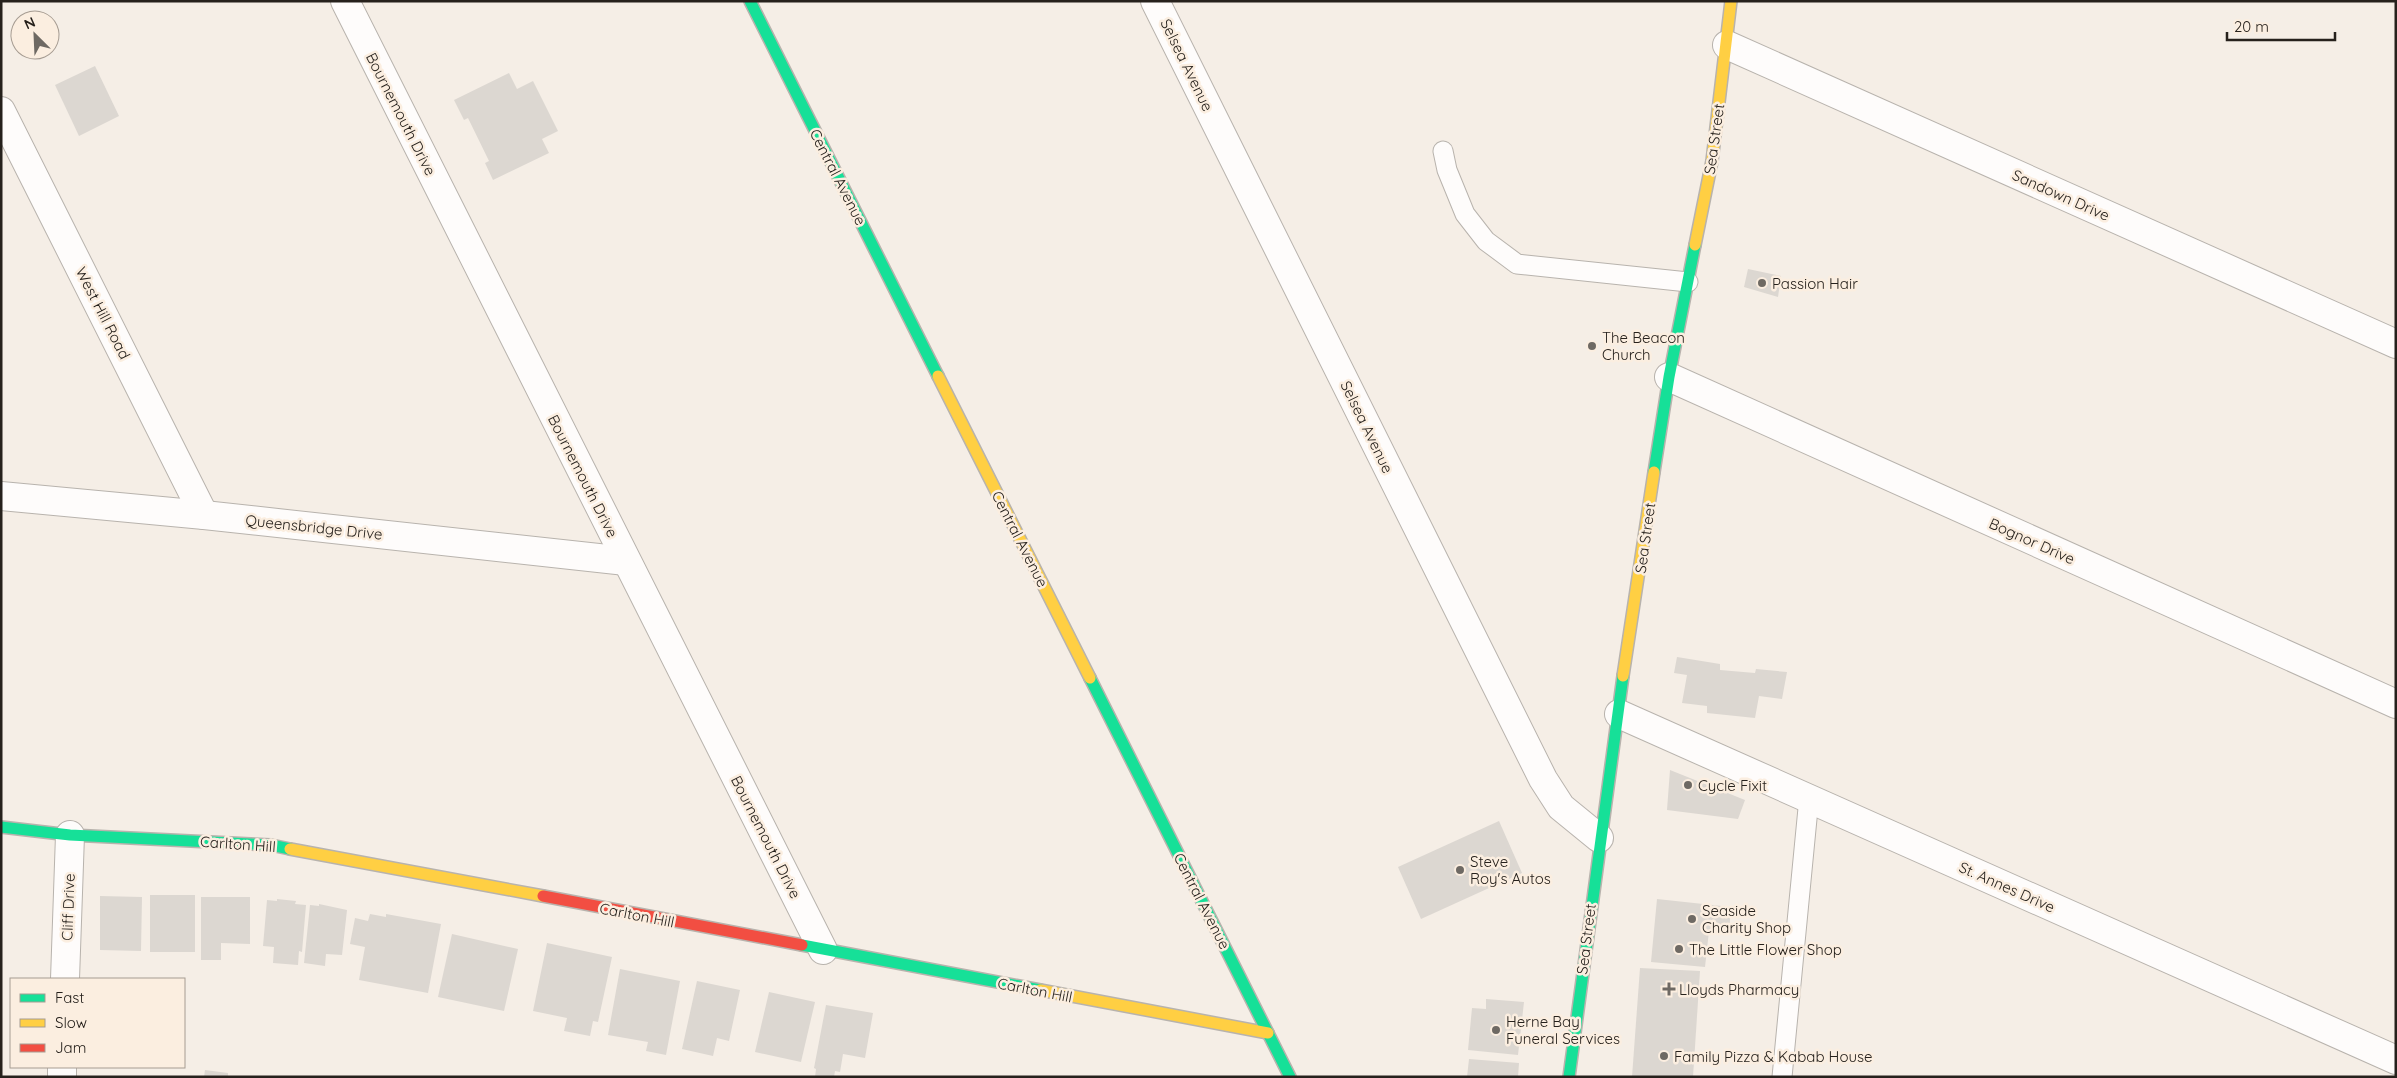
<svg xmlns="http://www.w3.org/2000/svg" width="2397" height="1078" viewBox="0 0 2397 1078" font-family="Quicksand,sans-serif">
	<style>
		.building { fill: #dcd7d1 }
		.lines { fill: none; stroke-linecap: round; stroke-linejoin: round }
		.lane-casing { stroke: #b8b3ad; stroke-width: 21 }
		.street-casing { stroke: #b8b3ad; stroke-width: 30 }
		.fast-casing { stroke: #b8b3ad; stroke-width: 14 }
		.slow-casing { stroke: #b8b3ad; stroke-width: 14 }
		.jam-casing { stroke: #b8b3ad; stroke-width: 14 }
		.lane { stroke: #fefcfb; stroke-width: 19 }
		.street { stroke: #fefcfb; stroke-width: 28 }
		.fast { stroke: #16e098; stroke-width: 11 }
		.slow { stroke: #ffcf43; stroke-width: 11 }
		.jam { stroke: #f24e42; stroke-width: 11 }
		.poi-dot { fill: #6e6963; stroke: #fbeee0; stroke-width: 2 }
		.labels { text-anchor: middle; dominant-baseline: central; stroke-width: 5; stroke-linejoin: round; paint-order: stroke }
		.street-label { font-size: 15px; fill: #26211c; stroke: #fbeee0 }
		.poi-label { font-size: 15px; fill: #26211c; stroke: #fbeee0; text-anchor: start }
	</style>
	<rect width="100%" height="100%" fill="#f5eee6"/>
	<g class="building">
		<path d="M 95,66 L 119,116 L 79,136 L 55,85 Z"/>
		<path d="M 509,73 L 517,89 L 533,81 L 558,131 L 542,139 L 549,153 L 493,180 L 485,163 L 489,161 L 468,118 L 464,120 L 454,100 Z"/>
		<path d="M 1748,269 L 1781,276 L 1778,297 L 1744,287 Z"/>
		<path d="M 1677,657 L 1720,664 L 1720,670 L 1755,673 L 1756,669 L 1787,672 L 1782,699 L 1759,696 L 1755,718 L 1707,713 L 1707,706 L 1682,703 L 1687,675 L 1674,673 Z"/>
		<path d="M 1670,770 L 1745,800 L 1738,819 L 1667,810 Z"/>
		<path d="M 1499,821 L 1522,873 L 1421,919 L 1398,867 Z"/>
		<rect x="150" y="895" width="45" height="57"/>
		<path d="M 100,896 L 142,897 L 141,951 L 100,950 Z"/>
		<path d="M 201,897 L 250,897 L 250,944 L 221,943 L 221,960 L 201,960 Z"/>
		<path d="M 277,899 L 296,901 L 295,904 L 306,905 L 302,952 L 299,951 L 298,965 L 273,963 L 274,947 L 263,946 L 267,900 L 277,901 Z"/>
		<path d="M 1657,899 L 1731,907 L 1729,933 L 1709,931 L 1705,967 L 1651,962 Z"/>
		<path d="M 319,904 L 347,910 L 342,955 L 326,954 L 325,966 L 304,963 L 310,905 L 319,906 Z"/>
		<path d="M 370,914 L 386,917 L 386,914 L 441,924 L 428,993 L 359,980 L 365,947 L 350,944 L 355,918 L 368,921 Z"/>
		<path d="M 452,934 L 518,949 L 504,1011 L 438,997 Z"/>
		<path d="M 547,943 L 612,957 L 598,1022 L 593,1021 L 590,1036 L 564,1031 L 567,1018 L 533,1011 Z"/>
		<path d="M 1640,968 L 1700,971 L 1693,1077 L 1632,1077 Z"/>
		<path d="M 620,969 L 680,981 L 666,1055 L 646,1051 L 648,1042 L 608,1035 Z"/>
		<path d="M 697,981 L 740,990 L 729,1041 L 717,1038 L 713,1056 L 682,1049 Z"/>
		<path d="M 769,992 L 815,1002 L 801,1062 L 755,1052 Z"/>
		<path d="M 1486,999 L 1524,1002 L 1518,1055 L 1468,1050 L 1472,1008 L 1486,1009 Z"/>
		<path d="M 826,1005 L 873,1013 L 865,1058 L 843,1054 L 840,1072 L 835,1071 L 834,1077 L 815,1077 L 816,1069 L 814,1068 Z"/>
		<path d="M 1469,1059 L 1519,1063 L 1518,1077 L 1467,1077 Z"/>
		<path d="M 205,1070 L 228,1073 L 228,1077 L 204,1077 Z"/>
	</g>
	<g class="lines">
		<defs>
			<g id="lane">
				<path d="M 1443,151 L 1447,170 L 1465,214 L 1486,241 L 1517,264 L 1688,282"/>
				<path d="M 1782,1077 L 1809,798"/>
			</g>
			<g id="street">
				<path d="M 345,1 L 823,950"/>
				<path d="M 1155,1 L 1543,779 L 1561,807 L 1599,838"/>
				<path d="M 1727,45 L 2396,344"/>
				<path d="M 1,111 L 204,515"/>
				<path d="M 1669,377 L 2396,704"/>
				<path d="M 1,496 L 204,515 L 626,561"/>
				<path d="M 1619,714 L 2396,1060"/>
				<path d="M 65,979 L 70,835"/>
				<path d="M 62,1077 L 62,1067"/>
			</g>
			<g id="fast">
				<path d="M 750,1 L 938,376"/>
				<path d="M 1654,472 L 1669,377 L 1695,245"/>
				<path d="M 1090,678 L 1290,1077"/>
				<path d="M 1,827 L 70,835 L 271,845 L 290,849"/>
				<path d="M 802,945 L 1040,990"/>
				<path d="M 1569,1077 L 1623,676"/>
			</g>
			<g id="slow">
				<path d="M 1695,245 L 1712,161 L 1731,1"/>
				<path d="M 938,376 L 1090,678"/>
				<path d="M 1623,676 L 1654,472"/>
				<path d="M 290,849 L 543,896"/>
				<path d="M 1040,990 L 1268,1033"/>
			</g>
			<path id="jam" d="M 543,896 L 802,945"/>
		</defs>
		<use href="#lane" class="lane-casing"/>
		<use href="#street" class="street-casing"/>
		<use href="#fast" class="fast-casing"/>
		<use href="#slow" class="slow-casing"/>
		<use href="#jam" class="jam-casing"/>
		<use href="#lane" class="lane"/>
		<use href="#street" class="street"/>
		<use href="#fast" class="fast"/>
		<use href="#slow" class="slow"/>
		<use href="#jam" class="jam"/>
	</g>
	<g class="poi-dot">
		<circle cx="1762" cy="283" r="5"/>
		<circle cx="1592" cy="346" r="5"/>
		<circle cx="1688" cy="785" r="5"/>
		<circle cx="1460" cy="870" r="5"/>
		<circle cx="1692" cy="919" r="5"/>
		<circle cx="1679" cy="949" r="5"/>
		<path d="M1666.5 981.5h5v5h5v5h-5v5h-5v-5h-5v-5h5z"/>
		<circle cx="1496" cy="1030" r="5"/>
		<circle cx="1664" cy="1056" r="5"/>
	</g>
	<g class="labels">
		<g class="street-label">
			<text transform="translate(1187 65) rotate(64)">Selsea Avenue</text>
			<text transform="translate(401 114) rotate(63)">Bournemouth Drive</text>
			<text transform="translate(1714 139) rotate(-82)">Sea Street</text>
			<text transform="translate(838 177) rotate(63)">Central Avenue</text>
			<text transform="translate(2061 195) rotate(24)">Sandown Drive</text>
			<text transform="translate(103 313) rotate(63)">West Hill Road</text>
			<text transform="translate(1367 427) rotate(64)">Selsea Avenue</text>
			<text transform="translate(583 476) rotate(63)">Bournemouth Drive</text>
			<text transform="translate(314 527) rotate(6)">Queensbridge Drive</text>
			<text transform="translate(1645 538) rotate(-82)">Sea Street</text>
			<text transform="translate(1020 539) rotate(63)">Central Avenue</text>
			<text transform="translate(2032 541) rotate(24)">Bognor Drive</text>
			<text transform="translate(766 837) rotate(63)">Bournemouth Drive</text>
			<text transform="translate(238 844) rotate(4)">Carlton Hill</text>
			<text transform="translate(2007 887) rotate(24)">St. Annes Drive</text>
			<text transform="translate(1202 901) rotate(63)">Central Avenue</text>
			<text transform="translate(68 907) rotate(-88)">Cliff Drive</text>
			<text transform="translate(637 915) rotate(11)">Carlton Hill</text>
			<text transform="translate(1586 939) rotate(-83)">Sea Street</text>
			<text transform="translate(1035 990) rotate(11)">Carlton Hill</text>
		</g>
		<g class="poi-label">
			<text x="1772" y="283">Passion Hair</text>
			<text x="1602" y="337">The Beacon<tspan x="1602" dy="17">Church</tspan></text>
			<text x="1698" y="785">Cycle Fixit</text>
			<text x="1470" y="861">Steve<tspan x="1470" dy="17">Roy's Autos</tspan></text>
			<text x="1702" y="910">Seaside<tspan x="1702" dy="17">Charity Shop</tspan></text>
			<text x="1689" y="949">The Little Flower Shop</text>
			<text x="1679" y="989">Lloyds Pharmacy</text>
			<text x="1506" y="1021">Herne Bay<tspan x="1506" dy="17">Funeral Services</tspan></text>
			<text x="1674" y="1056">Family Pizza &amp; Kabab House</text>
		</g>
	</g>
	<rect width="2397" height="1078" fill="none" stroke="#26211c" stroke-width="5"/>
	<rect x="10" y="978" width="175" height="90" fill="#fbeee0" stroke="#a69c92"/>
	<rect x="20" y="994" width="25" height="8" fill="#16e098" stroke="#a69c92"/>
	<text x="55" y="1003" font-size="15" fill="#26211c">Fast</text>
	<rect x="20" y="1019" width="25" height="8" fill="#ffcf43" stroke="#a69c92"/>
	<text x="55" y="1028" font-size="15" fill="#26211c">Slow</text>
	<rect x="20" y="1044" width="25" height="8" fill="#f24e42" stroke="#a69c92"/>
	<text x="55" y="1053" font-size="15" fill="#26211c">Jam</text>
	<g transform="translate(35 35) rotate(336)"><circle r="24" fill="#fbeee0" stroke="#a69c92"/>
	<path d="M0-4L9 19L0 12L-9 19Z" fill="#6e6963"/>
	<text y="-8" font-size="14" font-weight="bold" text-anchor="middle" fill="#26211c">N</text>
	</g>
	<path d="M2227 32v8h108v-8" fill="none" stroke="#26211c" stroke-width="2.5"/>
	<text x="2234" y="32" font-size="15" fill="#26211c" stroke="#fbeee0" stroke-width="4" paint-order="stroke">20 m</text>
</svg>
